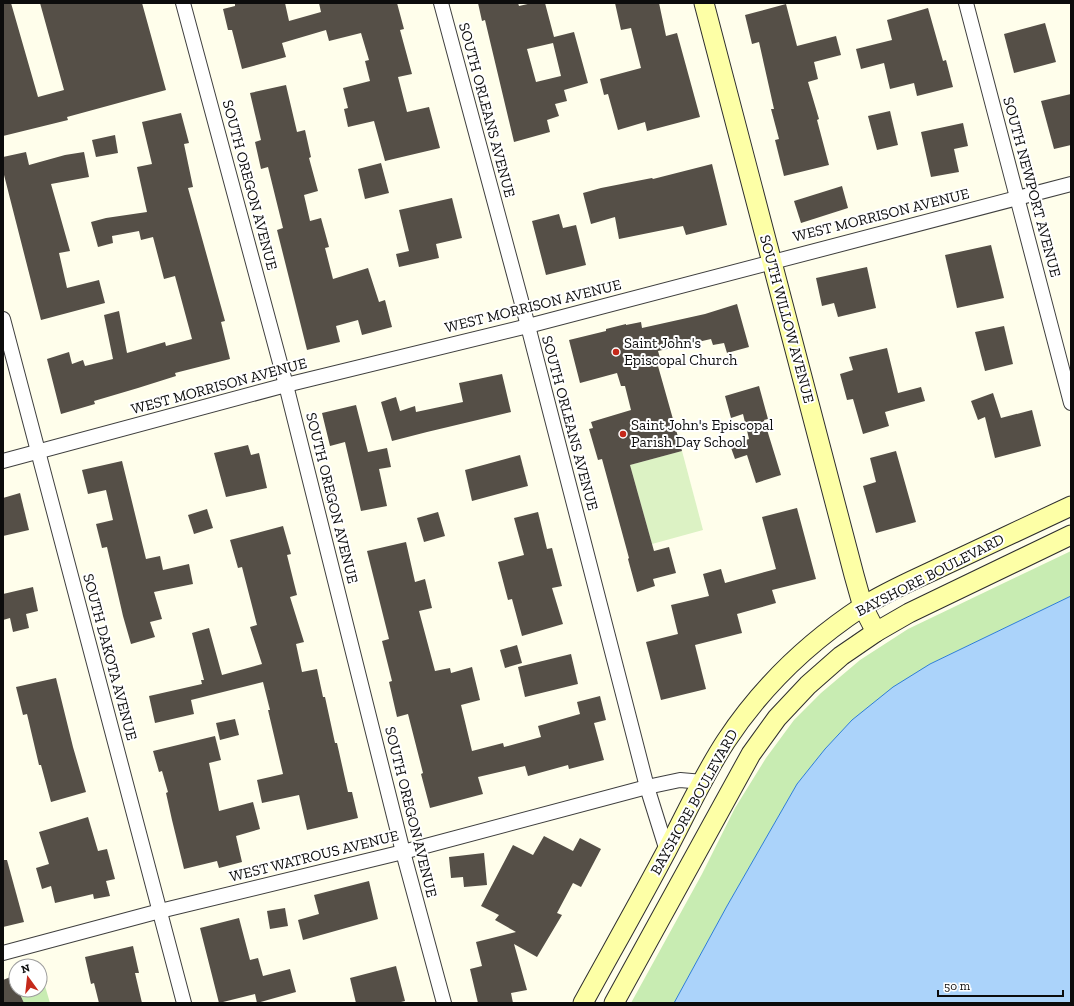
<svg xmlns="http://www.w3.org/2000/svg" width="1074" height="1006" viewBox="0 0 1074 1006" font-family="'Zilla Slab',serif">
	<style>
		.green { fill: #c8ecb2 }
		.pitch { fill: #dcf2c4 }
		.water { fill: #abd3fa; stroke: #2d7dd6 }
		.building { fill: #554f47; fill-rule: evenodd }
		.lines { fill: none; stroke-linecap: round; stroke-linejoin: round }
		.street-casing { stroke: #3f3f3f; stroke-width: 16 }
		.secondary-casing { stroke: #2e2e2e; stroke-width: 21 }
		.street { stroke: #fff; stroke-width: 14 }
		.secondary { stroke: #fdffa6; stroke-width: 19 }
		.poi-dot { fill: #c5291b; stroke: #fff; stroke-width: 1.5 }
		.labels { text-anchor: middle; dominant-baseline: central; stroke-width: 4; stroke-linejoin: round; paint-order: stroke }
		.street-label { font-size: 15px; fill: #0c0c0c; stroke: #fff }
		.poi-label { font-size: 15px; fill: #0c0c0c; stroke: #fff; text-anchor: start }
	</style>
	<rect width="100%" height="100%" fill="#fffeeb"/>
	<g class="green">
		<path d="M 1071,551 L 1071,596 L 930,664 L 852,720 L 825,749 L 797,784 L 727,906 L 674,1003 L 631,1003 L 702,874 L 735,808 L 766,758 L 794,720 L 821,693 L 860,660 L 908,629 Z"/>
		<path d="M 40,969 L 50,1003 L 24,1003 L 18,990 L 40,990 Z"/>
	</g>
	<path class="pitch" d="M 682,451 L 703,530 L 652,544 L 630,465 Z"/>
	<path class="water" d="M 1071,596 L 1071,1003 L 674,1003 L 727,906 L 797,784 L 825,749 L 852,720 L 893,687 L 930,664 Z"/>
	<g class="building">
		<path d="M 3,3 L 11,3 L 38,97 L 64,90 L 40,3 L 142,3 L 166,90 L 67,117 L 68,120 L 3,136 Z"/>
		<path d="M 235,3 L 285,3 L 289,21 L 321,12 L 319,3 L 397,3 L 404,29 L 400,30 L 412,74 L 398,77 L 407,112 L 429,107 L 440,148 L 385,161 L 374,121 L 348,127 L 344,109 L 348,108 L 343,88 L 370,81 L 365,61 L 369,60 L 361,33 L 329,41 L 326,30 L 282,43 L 286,57 L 242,69 L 232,30 L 228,30 L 223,9 L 235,6 Z"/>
		<path d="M 478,3 L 518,3 L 519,6 L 532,3 L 545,3 L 554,37 L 574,32 L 588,83 L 564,90 L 567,101 L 555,104 L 559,116 L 547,120 L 550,132 L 514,142 L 485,20 L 482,21 ZM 553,43 L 561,76 L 536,82 L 527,49 Z"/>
		<path d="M 615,3 L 659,3 L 666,36 L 677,33 L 700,117 L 647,131 L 645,122 L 618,130 L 608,94 L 604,95 L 600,79 L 641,68 L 631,28 L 621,30 Z"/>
		<path d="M 786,4 L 797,46 L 836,36 L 841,55 L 814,62 L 818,79 L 808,82 L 819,119 L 817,120 L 829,165 L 784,176 L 775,140 L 779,139 L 771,109 L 774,109 L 759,42 L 752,44 L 745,15 Z"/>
		<path d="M 928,8 L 943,61 L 946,60 L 953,87 L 917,96 L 914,83 L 890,89 L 884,63 L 861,69 L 856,49 L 892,40 L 887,20 Z"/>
		<path d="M 1045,23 L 1056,62 L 1014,73 L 1004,34 Z"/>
		<path d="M 286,85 L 297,132 L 305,130 L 311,157 L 309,158 L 318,191 L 304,195 L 310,221 L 321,218 L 329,247 L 325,248 L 333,279 L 368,268 L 379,302 L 385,300 L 392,327 L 362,335 L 358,320 L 336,326 L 340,342 L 307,350 L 277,230 L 283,228 L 268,167 L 261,169 L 255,142 L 261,140 L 250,93 Z"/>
		<path d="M 1071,94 L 1071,145 L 1054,149 L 1041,101 Z"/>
		<path d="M 890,111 L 898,145 L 877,150 L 868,116 Z"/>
		<path d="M 181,113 L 189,143 L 184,144 L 193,187 L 188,188 L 225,321 L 221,322 L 230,359 L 175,373 L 176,376 L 138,388 L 94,401 L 95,404 L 61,414 L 47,359 L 69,352 L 72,364 L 83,360 L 85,366 L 113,359 L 104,315 L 119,311 L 127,353 L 165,342 L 166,346 L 192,339 L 175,276 L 164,279 L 153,237 L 141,240 L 139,231 L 112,236 L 113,243 L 98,247 L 91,222 L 106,218 L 147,212 L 137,167 L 152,164 L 142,122 Z"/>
		<path d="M 963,123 L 968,146 L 954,149 L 959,172 L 931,177 L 921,132 Z"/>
		<path d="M 115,135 L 118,153 L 96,157 L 92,140 Z"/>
		<path d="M 26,152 L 29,165 L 65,155 L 84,152 L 89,177 L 51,184 L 70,251 L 59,253 L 67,288 L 99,280 L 105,303 L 41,320 L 3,171 L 3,157 Z"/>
		<path d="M 381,163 L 389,193 L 365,199 L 358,169 Z"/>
		<path d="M 712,164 L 727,225 L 686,235 L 683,226 L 619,239 L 615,217 L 591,224 L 583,193 L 601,188 L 652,178 L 653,179 Z"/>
		<path d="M 842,186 L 848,208 L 801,223 L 794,201 Z"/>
		<path d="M 452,198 L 462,238 L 436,244 L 439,258 L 399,267 L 396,254 L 409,251 L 399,210 Z"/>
		<path d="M 559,214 L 563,228 L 576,225 L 586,265 L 546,275 L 532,221 Z"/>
		<path d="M 991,245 L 1004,298 L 957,308 L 945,255 Z"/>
		<path d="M 867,267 L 876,308 L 838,317 L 834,303 L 822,306 L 816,278 Z"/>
		<path d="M 737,304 L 749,347 L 727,353 L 724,343 L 713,345 L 711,339 L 658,351 L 660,358 L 656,359 L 682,451 L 630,465 L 654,551 L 669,547 L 676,573 L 653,579 L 655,586 L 637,592 L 628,559 L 629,558 L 602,459 L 598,460 L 589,429 L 593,428 L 591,422 L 631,410 L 625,386 L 621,386 L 617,373 L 580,383 L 569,340 L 606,331 L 606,329 L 626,324 L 626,325 L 641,322 L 642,328 L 705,314 Z"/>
		<path d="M 1004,326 L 1013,364 L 985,371 L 975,332 Z"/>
		<path d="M 887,348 L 898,393 L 921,387 L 925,401 L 885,412 L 889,426 L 863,434 L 853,399 L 847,400 L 840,374 L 853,370 L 849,357 Z"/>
		<path d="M 502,374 L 511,412 L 427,432 L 392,441 L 381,402 L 396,397 L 400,411 L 415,406 L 416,412 L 463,402 L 459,383 Z"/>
		<path d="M 759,386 L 768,419 L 764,420 L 781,475 L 756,483 L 747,455 L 735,459 L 730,445 L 749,439 L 743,414 L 731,418 L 725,396 Z"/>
		<path d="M 993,393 L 1001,418 L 1032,410 L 1041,446 L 995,458 L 985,417 L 978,420 L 971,401 Z"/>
		<path d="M 356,405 L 368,452 L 387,448 L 391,467 L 379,469 L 387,506 L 361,511 L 345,442 L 330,446 L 322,413 Z"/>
		<path d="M 248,445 L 251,455 L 259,453 L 267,488 L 226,497 L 214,453 Z"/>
		<path d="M 896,451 L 916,522 L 876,533 L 863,486 L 876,482 L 870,458 Z"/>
		<path d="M 520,455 L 528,486 L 472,501 L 465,470 Z"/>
		<path d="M 122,461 L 146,559 L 160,556 L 163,570 L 189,564 L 193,584 L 154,592 L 162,619 L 150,622 L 155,637 L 131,644 L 123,616 L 107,547 L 102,548 L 96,524 L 113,520 L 106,490 L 88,494 L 82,470 Z"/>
		<path d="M 20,493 L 29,530 L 3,536 L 3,498 Z"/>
		<path d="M 797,508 L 816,579 L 772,590 L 776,603 L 737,614 L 742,633 L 695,645 L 706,689 L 661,700 L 646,642 L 678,634 L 671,605 L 709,596 L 703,574 L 721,569 L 725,583 L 776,569 L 762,517 Z"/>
		<path d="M 207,509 L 213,528 L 194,534 L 188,515 Z"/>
		<path d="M 438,512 L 445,536 L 424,542 L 417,518 Z"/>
		<path d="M 538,512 L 547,549 L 552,548 L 562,586 L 552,588 L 563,624 L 522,636 L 512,599 L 508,600 L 498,562 L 524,555 L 514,518 Z"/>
		<path d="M 283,526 L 291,554 L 287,555 L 297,595 L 290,597 L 304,642 L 296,644 L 302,672 L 317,669 L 323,697 L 325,697 L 335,743 L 337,743 L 348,792 L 352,792 L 358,818 L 307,830 L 299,795 L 262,803 L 257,780 L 283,774 L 268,710 L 270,710 L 263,682 L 191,700 L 194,714 L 155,723 L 149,696 L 202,684 L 201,680 L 204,680 L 192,633 L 209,628 L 222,675 L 262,664 L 250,627 L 257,625 L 242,567 L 238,568 L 230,540 Z"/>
		<path d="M 406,542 L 415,582 L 425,579 L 432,608 L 419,611 L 435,671 L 450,668 L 451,673 L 472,667 L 480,700 L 461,705 L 472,751 L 503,743 L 504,747 L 541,737 L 538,726 L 580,714 L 577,702 L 600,696 L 606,720 L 594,723 L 604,760 L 569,769 L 568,765 L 528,776 L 525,766 L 478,777 L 483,794 L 430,808 L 421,774 L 423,773 L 408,714 L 397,717 L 389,682 L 392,681 L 382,641 L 389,639 L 367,551 Z"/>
		<path d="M 33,587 L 38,611 L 26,614 L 29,628 L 13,632 L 10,618 L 3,620 L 3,594 Z"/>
		<path d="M 517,645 L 522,663 L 505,668 L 500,650 Z"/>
		<path d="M 571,654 L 578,684 L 525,697 L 518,667 Z"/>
		<path d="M 56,678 L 73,747 L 86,792 L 51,802 L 41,765 L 39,765 L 27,714 L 23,715 L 16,687 Z"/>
		<path d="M 235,719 L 239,735 L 220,740 L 216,723 Z"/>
		<path d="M 215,736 L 221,760 L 209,763 L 219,811 L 253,802 L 260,829 L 236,836 L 242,862 L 219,868 L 217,861 L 184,869 L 172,820 L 166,793 L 168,792 L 162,771 L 159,772 L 153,751 Z"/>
		<path d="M 88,817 L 98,851 L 107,849 L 115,879 L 106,881 L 110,896 L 94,899 L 93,894 L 55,903 L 51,886 L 42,889 L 36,868 L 49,864 L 39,832 Z"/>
		<path d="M 544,836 L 573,851 L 580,838 L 601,849 L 581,887 L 573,883 L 557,913 L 562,915 L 537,957 L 514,944 L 527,990 L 511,993 L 513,1003 L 478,1003 L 470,969 L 482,966 L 476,942 L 516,932 L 495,920 L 499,915 L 481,906 L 513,845 L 533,855 Z"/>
		<path d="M 484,853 L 487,885 L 464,887 L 463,877 L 451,878 L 449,857 Z"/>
		<path d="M 3,860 L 7,860 L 24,922 L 3,927 Z"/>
		<path d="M 369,881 L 378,919 L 303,940 L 298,920 L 319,914 L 314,895 Z"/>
		<path d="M 285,908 L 288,926 L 270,929 L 267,911 Z"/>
		<path d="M 239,918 L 250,960 L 258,958 L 263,976 L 290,969 L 296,992 L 257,1003 L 255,994 L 219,1003 L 200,928 Z"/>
		<path d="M 133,946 L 139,973 L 135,973 L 142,1003 L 99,1003 L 94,983 L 91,984 L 85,957 Z"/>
		<path d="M 396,966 L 405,1001 L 397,1003 L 356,1003 L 350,978 Z"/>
		<path d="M 13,976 L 16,984 L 16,990 L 18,990 L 24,1003 L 3,1003 L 3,980 Z"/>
	</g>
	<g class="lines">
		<defs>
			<g id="street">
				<path d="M 183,3 L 286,385 L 403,852 L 444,1003"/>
				<path d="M 441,3 L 528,326 L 647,787 L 667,851"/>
				<path d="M 966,3 L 1071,403"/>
				<path d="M 3,319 L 184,1003"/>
				<path d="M 3,461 L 286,385 L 528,326 L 1071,184"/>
				<path d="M 3,953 L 160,911 L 403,852 L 647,787 L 680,780 L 703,782"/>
			</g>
			<g id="secondary">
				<path d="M 704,3 L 854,575 L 863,607 L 876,632"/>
				<path d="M 583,1003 C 611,952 640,901 667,850 C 686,814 703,776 726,741 C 761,688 809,642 862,607 C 887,591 916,579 943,566 C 986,546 1028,526 1071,506"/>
				<path d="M 614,1003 L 751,754 L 777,718 L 808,685 L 841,656 L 876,632 L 909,613 L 1071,535"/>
			</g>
		</defs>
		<use href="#street" class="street-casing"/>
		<use href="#secondary" class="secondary-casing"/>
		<use href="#street" class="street"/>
		<use href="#secondary" class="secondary"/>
	</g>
	<g class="poi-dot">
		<circle cx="616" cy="352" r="4"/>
		<circle cx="623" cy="434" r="4"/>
	</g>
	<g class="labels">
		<g class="street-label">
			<text transform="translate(487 110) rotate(75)">SOUTH ORLEANS AVENUE</text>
			<text transform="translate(250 185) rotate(75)">SOUTH OREGON AVENUE</text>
			<text transform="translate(1032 187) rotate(75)">SOUTH NEWPORT AVENUE</text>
			<text transform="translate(881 215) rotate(-14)">WEST MORRISON AVENUE</text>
			<text transform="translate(533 306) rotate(-14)">WEST MORRISON AVENUE</text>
			<text transform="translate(787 319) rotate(75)">SOUTH WILLOW AVENUE</text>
			<text transform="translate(219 386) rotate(-15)">WEST MORRISON AVENUE</text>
			<text transform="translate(570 423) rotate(75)">SOUTH ORLEANS AVENUE</text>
			<text transform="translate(332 498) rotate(76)">SOUTH OREGON AVENUE</text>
			<text transform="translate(930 575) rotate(-27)">BAYSHORE BOULEVARD</text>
			<text transform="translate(110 657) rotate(75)">SOUTH DAKOTA AVENUE</text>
			<text transform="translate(694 802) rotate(-61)">BAYSHORE BOULEVARD</text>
			<text transform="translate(411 812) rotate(76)">SOUTH OREGON AVENUE</text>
			<text transform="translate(314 856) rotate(-14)">WEST WATROUS AVENUE</text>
		</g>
		<g class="poi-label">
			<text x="624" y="343">Saint John's<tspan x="624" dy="17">Episcopal Church</tspan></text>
			<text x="631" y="425">Saint John's Episcopal<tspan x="631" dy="17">Parish Day School</tspan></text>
		</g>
	</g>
	<rect width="1074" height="1006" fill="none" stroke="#0c0c0c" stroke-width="8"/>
	<g transform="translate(28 978) rotate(345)"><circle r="19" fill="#ffffff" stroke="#9e9e9e"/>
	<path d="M0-3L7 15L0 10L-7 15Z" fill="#c5291b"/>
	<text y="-6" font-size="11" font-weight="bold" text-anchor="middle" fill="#0c0c0c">N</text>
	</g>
	<path d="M938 990v6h125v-6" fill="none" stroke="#0c0c0c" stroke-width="2"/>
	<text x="944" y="990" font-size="12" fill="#0c0c0c" stroke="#ffffff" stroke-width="3" paint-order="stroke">50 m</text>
</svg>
